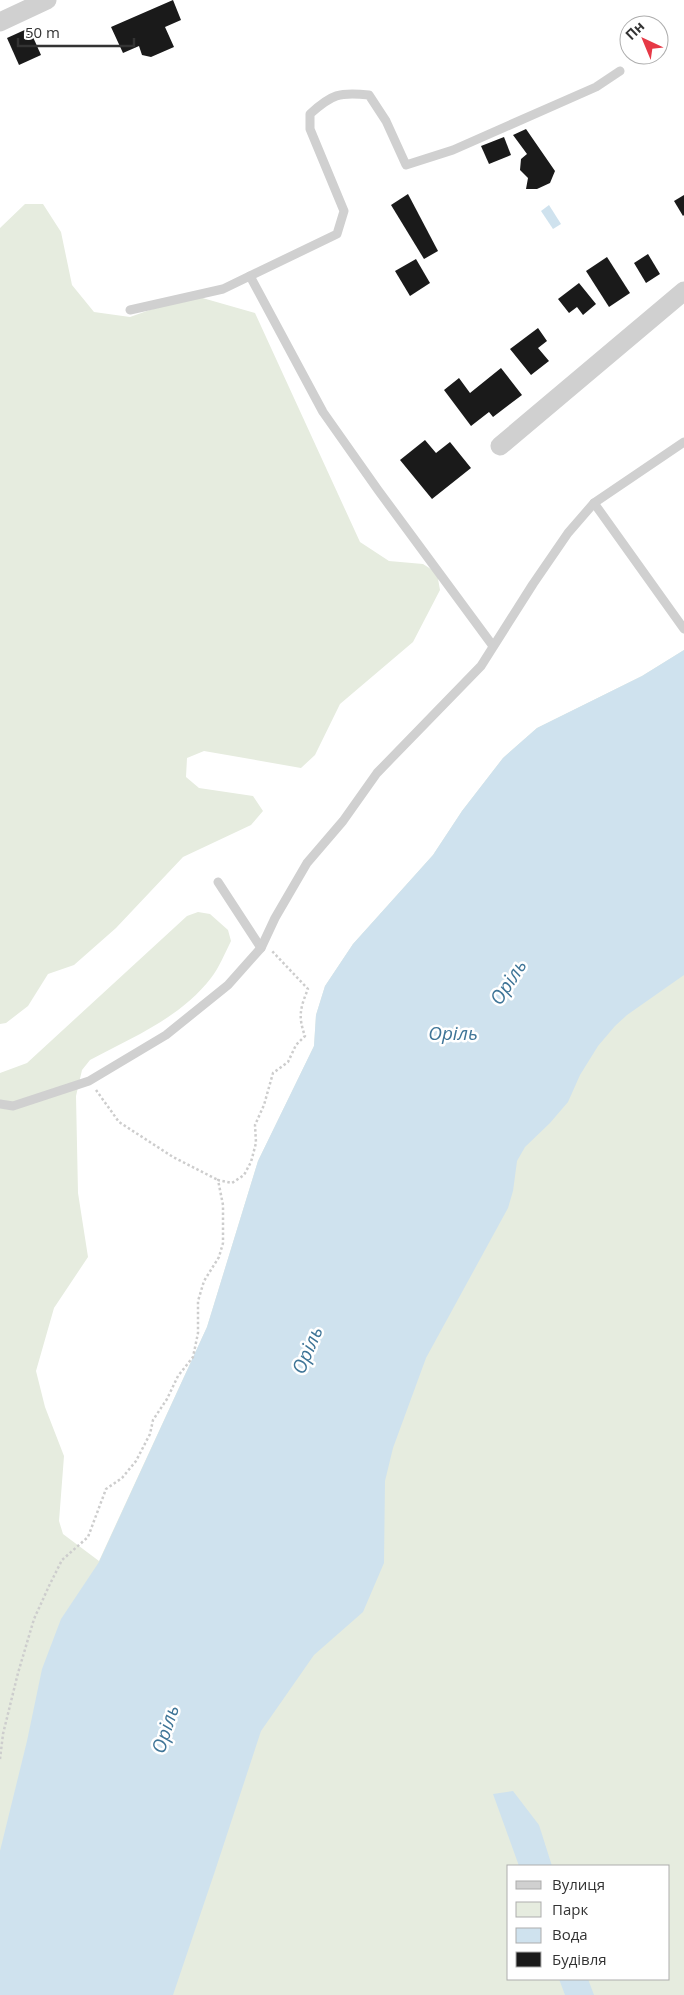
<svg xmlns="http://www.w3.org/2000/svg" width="684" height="1995" viewBox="0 0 684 1995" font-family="'Open Sans',sans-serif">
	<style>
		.green { fill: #e6ecdf; fill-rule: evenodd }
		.water { fill: #cfe2ee }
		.building { fill: #1a1a1a }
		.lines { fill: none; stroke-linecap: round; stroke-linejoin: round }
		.path { stroke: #cdcdcd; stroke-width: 2.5; stroke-dasharray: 2.5 2.5; stroke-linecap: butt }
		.service { stroke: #d0d0d0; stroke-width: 9 }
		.minor { stroke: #d0d0d0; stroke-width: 19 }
		.labels { text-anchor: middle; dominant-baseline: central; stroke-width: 5; stroke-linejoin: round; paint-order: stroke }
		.water-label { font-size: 19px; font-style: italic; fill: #3f7597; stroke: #fff }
	</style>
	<rect width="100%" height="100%" fill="#fff"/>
	<g class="green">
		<path d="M 25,204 L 43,204 L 61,232 L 72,285 L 94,312 L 130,317 L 192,295 L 255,313 L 360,542 L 389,561 L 423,564 L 437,573 L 440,590 L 413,642 L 340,704 L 315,755 L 301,768 L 204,751 L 187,758 L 186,777 L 199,788 L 253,796 L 263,811 L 251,825 L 183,857 L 116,928 L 74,965 L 48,974 L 28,1006 L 6,1023 L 0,1024 L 0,228 Z"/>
		<path d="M 684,650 L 684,1995 L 0,1995 L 0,1073 L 27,1063 L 187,916 L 198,912 L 210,914 L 228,930 L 231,941 C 225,953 219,968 211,978 C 180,1018 133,1037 90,1060 L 82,1070 L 76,1096 L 78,1193 L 88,1257 L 54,1308 L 36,1371 L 45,1407 L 64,1456 L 59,1521 L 63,1534 L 99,1561 L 207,1327 L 258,1161 L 314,1046 L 316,1015 L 325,986 L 353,944 L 433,855 L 462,811 L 503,758 L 537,728 L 642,676 ZM 508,1866 L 668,1866 L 668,1979 L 508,1979 Z"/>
	</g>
	<g class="water">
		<path d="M 549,205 L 561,224 L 553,229 L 541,211 Z"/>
		<path d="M 684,650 L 684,975 L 627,1015 L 615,1026 L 598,1046 L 580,1075 L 568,1102 L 550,1123 L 525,1147 L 517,1161 L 513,1191 L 508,1208 L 426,1358 L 393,1448 L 385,1481 L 384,1563 L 363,1612 L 314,1655 L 261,1731 L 215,1871 L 173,1995 L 0,1995 L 0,1851 L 27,1741 L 42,1669 L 61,1619 L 99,1562 L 207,1327 L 258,1161 L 314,1046 L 316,1015 L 325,986 L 353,944 L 433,855 L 462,811 L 503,758 L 537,728 L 642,676 Z"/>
		<path d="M 513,1791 L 539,1825 L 552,1866 L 519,1866 L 493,1794 Z"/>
		<path d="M 559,1979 L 588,1979 L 594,1995 L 565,1995 Z"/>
	</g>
	<g class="building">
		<path d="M 173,0 L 181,20 L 165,27 L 174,47 L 151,57 L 142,55 L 139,46 L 123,53 L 111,27 Z"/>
		<path d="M 29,28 L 41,55 L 19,65 L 7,38 Z"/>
		<path d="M 526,129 L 555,171 L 550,183 L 537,189 L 526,189 L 528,178 L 520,170 L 521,159 L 527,154 L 513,135 Z"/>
		<path d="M 504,137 L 511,155 L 489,164 L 481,146 Z"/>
		<path d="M 408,194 L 438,251 L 424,259 L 391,205 Z"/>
		<path d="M 684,195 L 684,215 L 683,216 L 674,201 Z"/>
		<path d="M 648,254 L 660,274 L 646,283 L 634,263 Z"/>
		<path d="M 607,257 L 630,293 L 609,307 L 586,271 Z"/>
		<path d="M 416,259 L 430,283 L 410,296 L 395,271 Z"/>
		<path d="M 579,283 L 596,304 L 583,315 L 577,307 L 569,313 L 558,299 Z"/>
		<path d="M 538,328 L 547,341 L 538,348 L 549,361 L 531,375 L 510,349 Z"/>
		<path d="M 501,368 L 522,395 L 493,417 L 489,412 L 471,426 L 444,390 L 459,378 L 470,393 Z"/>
		<path d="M 425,440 L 436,453 L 450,442 L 471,468 L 432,499 L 400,460 Z"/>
	</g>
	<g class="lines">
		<g class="path">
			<path d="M 96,1090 L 119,1122 L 173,1157 L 218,1180"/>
			<path d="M 0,1759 L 3,1734 L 18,1673 L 34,1619 L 49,1586 L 62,1560 L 88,1537 L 106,1489 L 122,1478 L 136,1461 L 150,1434 L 153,1420 L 167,1399 L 178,1376 L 193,1357 L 198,1333 L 198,1301 L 204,1281 L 219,1257 L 223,1243 L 223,1205 L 218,1180 L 232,1183 L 244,1175 L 251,1162 L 256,1143 L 255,1125 L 264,1105 L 273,1073 L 288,1062 L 296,1045 L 305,1036 C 298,1017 300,1008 308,989 L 272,951"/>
		</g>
		<g class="service">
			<path d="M 250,276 L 323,412 L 378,490 L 493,646"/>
			<path d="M 130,310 L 223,289 L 337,234 L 344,211 L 310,129 L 310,114 C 332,94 339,92 369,95 L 386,121 L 406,165 L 453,150 L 596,87 L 620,71"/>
			<path d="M 594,503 L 684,629"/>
			<path d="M 218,882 L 261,948"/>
			<path d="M 0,1104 L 13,1106 L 89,1081 L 166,1035 L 228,985 L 261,948 L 275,918 L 307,863 L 343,821 L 377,773 L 481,666 L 533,584 L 568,533 L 594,503 L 684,442"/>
		</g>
		<g class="minor">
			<path d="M 0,22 L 47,0"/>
			<path d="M 500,446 L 684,291"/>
		</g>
	</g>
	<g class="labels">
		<g class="water-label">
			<text transform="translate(508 982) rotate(-57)">Оріль</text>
			<text x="453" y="1033">Орiль</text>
			<text transform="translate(307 1350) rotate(-67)">Оріль</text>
			<text transform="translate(165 1729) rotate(-72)">Оріль</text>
		</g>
	</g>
	<rect x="507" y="1865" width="162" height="115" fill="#ffffff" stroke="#adadad"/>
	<rect x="516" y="1881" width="25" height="8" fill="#d0d0d0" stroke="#adadad"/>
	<text x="552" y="1890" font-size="15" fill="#333333">Вулиця</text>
	<rect x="516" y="1902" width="25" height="15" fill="#e6ecdf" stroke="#adadad"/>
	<text x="552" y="1915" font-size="15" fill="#333333">Парк</text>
	<rect x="516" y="1928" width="25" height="15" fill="#cfe2ee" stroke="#adadad"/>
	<text x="552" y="1940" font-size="15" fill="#333333">Вода</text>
	<rect x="516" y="1952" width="25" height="15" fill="#1a1a1a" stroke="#adadad"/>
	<text x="552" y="1965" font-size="15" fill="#333333">Будівля</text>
	<g transform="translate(644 40) rotate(316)"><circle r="24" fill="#ffffff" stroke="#adadad"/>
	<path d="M0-4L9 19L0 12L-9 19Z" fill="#e63946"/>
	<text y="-8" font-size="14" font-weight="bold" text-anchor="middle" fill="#333333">Пн</text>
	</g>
	<path d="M18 38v8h116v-8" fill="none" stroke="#333333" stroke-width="2.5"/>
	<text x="25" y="38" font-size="15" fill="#333333" stroke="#ffffff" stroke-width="4" paint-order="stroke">50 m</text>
</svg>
